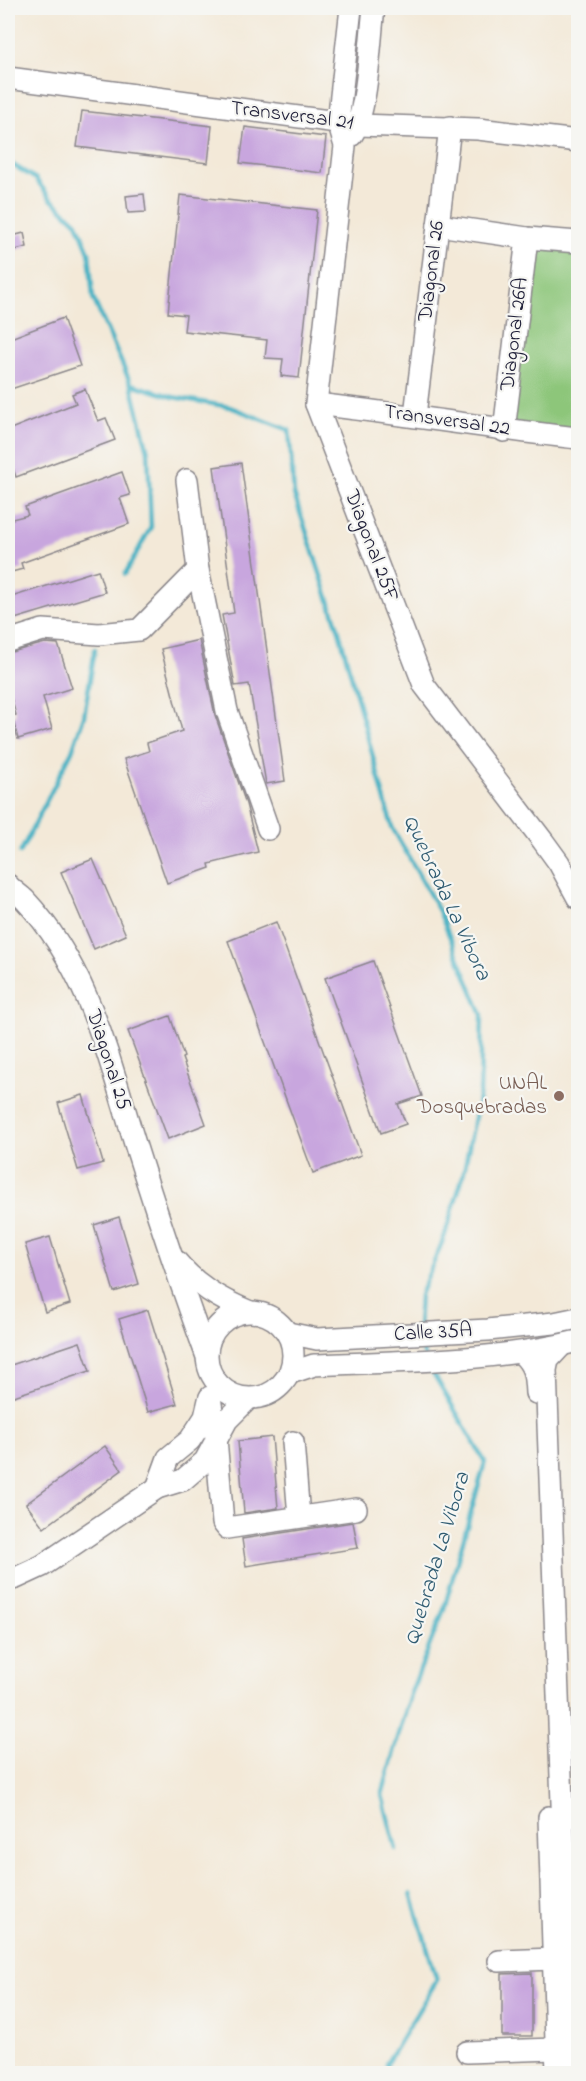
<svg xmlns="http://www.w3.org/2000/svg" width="586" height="2081" viewBox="0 0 586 2081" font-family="'Indie Flower',sans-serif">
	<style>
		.green { fill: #8dc67a; stroke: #58745a; stroke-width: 1.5 }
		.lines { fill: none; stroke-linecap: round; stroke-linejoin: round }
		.stream { stroke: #46b2c4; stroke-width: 4.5 }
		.building { fill: #c8a6de }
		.minor-casing { stroke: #8a868a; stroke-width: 24 }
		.minor { stroke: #fff; stroke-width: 21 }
		.education-dot { fill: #8d6e63; stroke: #f6f6f2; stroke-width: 2 }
		.labels { text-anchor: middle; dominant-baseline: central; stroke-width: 4.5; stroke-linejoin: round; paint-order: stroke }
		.street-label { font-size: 21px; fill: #22223b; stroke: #f6f6f2 }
		.education-label { font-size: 21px; fill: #785e54; stroke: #f6f6f2; text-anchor: end }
		.water-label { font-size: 22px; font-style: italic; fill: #305c72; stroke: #f6f6f2 }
	</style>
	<rect width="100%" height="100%" fill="#f6f6f2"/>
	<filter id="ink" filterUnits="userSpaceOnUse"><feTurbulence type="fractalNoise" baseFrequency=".0167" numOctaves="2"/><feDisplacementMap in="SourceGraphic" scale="12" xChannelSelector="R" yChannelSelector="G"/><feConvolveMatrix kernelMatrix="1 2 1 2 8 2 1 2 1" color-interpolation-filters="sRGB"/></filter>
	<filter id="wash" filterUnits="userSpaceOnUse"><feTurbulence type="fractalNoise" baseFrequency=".008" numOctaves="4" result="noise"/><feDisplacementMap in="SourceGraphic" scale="24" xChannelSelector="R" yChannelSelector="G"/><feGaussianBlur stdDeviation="1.35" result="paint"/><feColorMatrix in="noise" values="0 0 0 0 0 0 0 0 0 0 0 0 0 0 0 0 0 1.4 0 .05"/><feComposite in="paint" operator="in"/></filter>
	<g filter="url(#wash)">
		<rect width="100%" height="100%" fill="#f3e9d8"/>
		<path class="green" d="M 527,238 L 578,242 L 578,438 L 504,431 Z"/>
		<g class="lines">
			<g class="stream">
				<path d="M 8,162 L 36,179 L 50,198 L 77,223 L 89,252 L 93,298 L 131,384 L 148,452 L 151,527 L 125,574"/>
				<path d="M 131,384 L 173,397 L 230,407 L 289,430 L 294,494 L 339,631 L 392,827 L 439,911 L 482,1015 L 480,1092 L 463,1176 L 444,1238 L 420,1295 L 418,1327"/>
				<path d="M 20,853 L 72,751 L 84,716 L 95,649"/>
				<path d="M 418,1338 L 425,1356"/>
				<path d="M 396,1849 L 382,1795 L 410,1695 L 444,1609 L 485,1462 L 429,1366"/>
				<path d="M 389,2074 L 386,2064 L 437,1980 L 411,1894"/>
			</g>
		</g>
		<g id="blocks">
			<g class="building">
				<path d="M 82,111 L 212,126 L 208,163 L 77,147 Z"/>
				<path d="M 245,127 L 326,137 L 322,173 L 240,163 Z"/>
				<path d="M 144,194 L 146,212 L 128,213 L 126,196 Z"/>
				<path d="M 180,195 L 317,210 L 299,378 L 281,376 L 283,359 L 265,358 L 267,340 L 184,331 L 186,315 L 168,313 Z"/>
				<path d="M 24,233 L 27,247 L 8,252 L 8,237 Z"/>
				<path d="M 63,318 L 80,366 L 8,390 L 8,339 Z"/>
				<path d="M 85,389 L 98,421 L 106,418 L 115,440 L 16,477 L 8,454 L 8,430 L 76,403 L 72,394 Z"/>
				<path d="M 241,463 L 285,781 L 266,784 L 249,684 L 235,686 L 222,615 L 234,613 L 214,467 Z"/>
				<path d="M 122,472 L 130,495 L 120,498 L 129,524 L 21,563 L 23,569 L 8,573 L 8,520 L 28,515 L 25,507 Z"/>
				<path d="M 98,570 L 105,592 L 8,621 L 8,598 Z"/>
				<path d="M 199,640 L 215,715 L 246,804 L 258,852 L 209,864 L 210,868 L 167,883 L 124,759 L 149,751 L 147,743 L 182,731 L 161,649 Z"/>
				<path d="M 45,643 L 58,644 L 72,688 L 43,697 L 52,729 L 18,739 L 12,716 L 16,715 L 8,687 L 8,653 Z"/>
				<path d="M 93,859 L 126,935 L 94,949 L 61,872 Z"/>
				<path d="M 276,922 L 361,1155 L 313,1173 L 228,941 Z"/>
				<path d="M 373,961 L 422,1096 L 398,1104 L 406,1124 L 381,1133 L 325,978 Z"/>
				<path d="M 170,1016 L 184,1057 L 182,1058 L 206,1124 L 168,1139 L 128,1031 Z"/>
				<path d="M 83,1095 L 103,1163 L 78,1170 L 58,1103 Z"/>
				<path d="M 119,1217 L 139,1284 L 114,1292 L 94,1225 Z"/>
				<path d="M 50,1237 L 70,1304 L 45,1312 L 25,1244 Z"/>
				<path d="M 148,1310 L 177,1404 L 148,1412 L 119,1319 Z"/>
				<path d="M 80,1342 L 90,1371 L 8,1398 L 8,1366 Z"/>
				<path d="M 272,1437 L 278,1508 L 244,1513 L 238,1441 Z"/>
				<path d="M 105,1446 L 122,1470 L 44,1528 L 26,1504 Z"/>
				<path d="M 353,1522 L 358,1548 L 246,1566 L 242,1539 Z"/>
				<path d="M 532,1973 L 532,2036 L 502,2036 L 502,1974 Z"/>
			</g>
		</g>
	</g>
	<g filter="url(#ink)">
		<use href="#blocks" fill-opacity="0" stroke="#8a868a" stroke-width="1.5"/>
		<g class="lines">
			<defs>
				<g id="minor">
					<path d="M 351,8 L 338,122 L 345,146 L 316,404 L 424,685 L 543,841 L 559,863 L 578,898"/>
					<path d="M 8,78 L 359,125 L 478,129 L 578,141"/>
					<path d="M 352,135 C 368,111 370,39 374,8"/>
					<path d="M 438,225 L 527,238 L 578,242"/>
					<path d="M 316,404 C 404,414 491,429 578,438"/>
					<path d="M 415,415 L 450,127"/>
					<path d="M 504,431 L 527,238"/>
					<path d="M 187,480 L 198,570 L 227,711 L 268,829"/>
					<path d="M 8,641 L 43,630 L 99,634 L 139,630 L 198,570"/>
					<path d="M 8,885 C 13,891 20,895 25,900 C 89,968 109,1060 136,1147 C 158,1217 181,1286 206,1354"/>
					<path d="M 176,1261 C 196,1285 219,1299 248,1311"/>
					<circle cx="250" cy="1355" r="43"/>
					<path d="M 288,1333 L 317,1339 L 488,1330 L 554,1323 L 578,1318"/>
					<path d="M 561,1346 L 548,1360 L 546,1370 L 572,2074"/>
					<path d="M 522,1354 C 535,1366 535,1376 536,1393"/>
					<path d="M 290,1373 L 314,1365 C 403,1361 492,1362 578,1341"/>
					<path d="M 210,1397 L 216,1438 L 223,1523 L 227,1528 L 356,1509"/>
					<path d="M 293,1442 L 299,1517"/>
					<path d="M 157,1488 L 168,1458 L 190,1440 L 205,1417 L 209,1400"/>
					<path d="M 8,1580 L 16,1578 L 42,1566 L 157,1488 L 183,1480 L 205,1461 L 227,1420 L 248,1399"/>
					<path d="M 549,1817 L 557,2074"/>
					<path d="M 499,1961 L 553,1959"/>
					<path d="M 467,2052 L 556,2049"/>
				</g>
			</defs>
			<use href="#minor" class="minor-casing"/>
			<use href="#minor" class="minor"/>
		</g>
	</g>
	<circle class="education-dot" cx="559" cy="1096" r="6"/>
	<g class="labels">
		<g class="street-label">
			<text transform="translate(292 116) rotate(7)">Transversal 21</text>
			<text transform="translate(432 271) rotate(-83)">Diagonal 26</text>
			<text transform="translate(515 334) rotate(-83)">Diagonal 26A</text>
			<text transform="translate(447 421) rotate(8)">Transversal 22</text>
			<text transform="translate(371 546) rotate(69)">Diagonal 25F</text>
			<text transform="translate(108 1060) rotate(72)">Diagonal 25</text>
			<text transform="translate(433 1333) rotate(-3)">Calle 35A</text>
		</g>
		<g class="education-label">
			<text x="547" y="1084">UNAL<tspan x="547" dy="24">Dosquebradas</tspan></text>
		</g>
		<g class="water-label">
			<text transform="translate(446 898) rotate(65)">Quebrada La Vibora</text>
			<text transform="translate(438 1559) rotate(-73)">Quebrada La Vibora</text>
		</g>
	</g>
	<rect width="586" height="2081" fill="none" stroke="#f6f6f2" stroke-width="30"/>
</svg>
